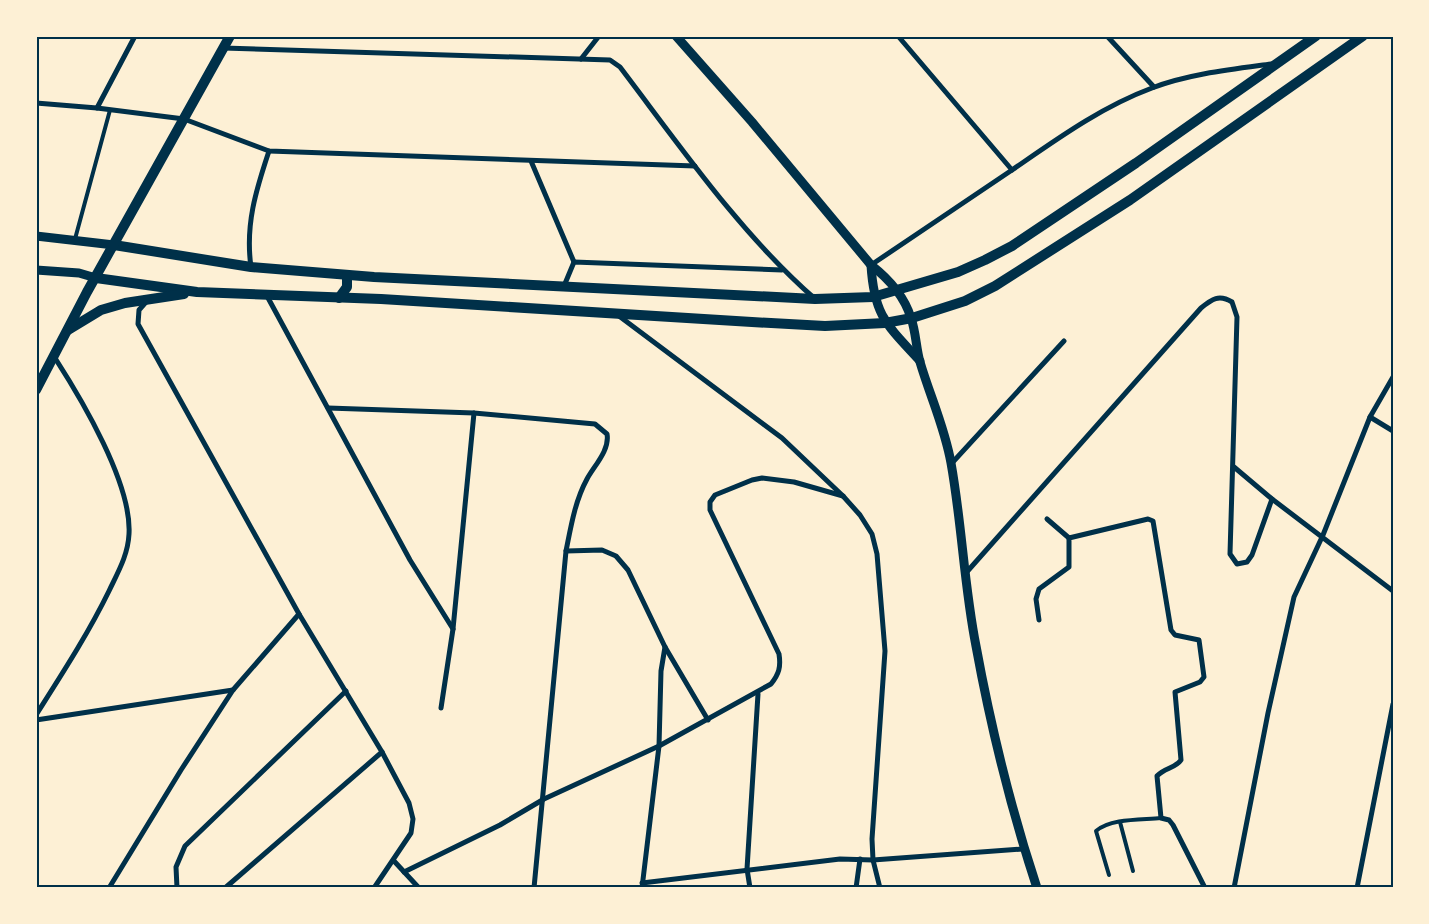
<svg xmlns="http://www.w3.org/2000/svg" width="1429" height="924" viewBox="0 0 1429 924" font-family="'Titillium Web',sans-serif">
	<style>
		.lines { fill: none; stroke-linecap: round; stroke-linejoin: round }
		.service { stroke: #003049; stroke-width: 4 }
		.minor { stroke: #003049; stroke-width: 5 }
		.tertiary { stroke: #003049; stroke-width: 9 }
		.secondary { stroke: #003049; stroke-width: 10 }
		.neatline { fill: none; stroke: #003049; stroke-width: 2 }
	</style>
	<rect width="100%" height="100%" fill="#fdf0d5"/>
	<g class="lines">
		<g class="service">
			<path d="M 75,239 L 110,110"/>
			<path d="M 1120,822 L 1133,871"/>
			<path d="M 1109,875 L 1096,831 C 1111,818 1142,820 1161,818"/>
		</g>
		<g class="minor">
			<path d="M 898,36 L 1012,170"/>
			<path d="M 1107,36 L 1154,87"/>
			<path d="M 223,48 L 610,60 L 620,67 C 680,146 740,233 814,298"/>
			<path d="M 581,59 L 599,36"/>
			<path d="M 36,103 L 97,108 L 184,119 L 269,151 L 695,166"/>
			<path d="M 97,108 L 135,36"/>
			<path d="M 531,161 L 574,262"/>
			<path d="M 871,265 C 918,233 965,202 1012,170 C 1057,139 1101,107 1152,88 C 1188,74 1234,69 1271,64"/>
			<path d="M 251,267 C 245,225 256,190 269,151"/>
			<path d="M 564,286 L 574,262 L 782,270"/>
			<path d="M 267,296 L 410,560 L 453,629"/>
			<path d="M 146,302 L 139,310 L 138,324 L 299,614 L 382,752 L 409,803 L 413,819 L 411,833 L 374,888"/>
			<path d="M 619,316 L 782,438 L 843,496 L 860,515 L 872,534 L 877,554 L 885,651 L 872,839 L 873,860 L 880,888"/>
			<path d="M 328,408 L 474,413 L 595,424 L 607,434 C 610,450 594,466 587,479 C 575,501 571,526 566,551 L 534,888"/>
			<path d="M 1370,417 L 1393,431"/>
			<path d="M 952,463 L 1064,341"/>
			<path d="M 1234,467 L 1272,499 L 1393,591"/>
			<path d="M 1047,519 L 1069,538"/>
			<path d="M 566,551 L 602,550 L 616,556 L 628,570 L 665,647 L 708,720"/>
			<path d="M 965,574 L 1201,308 C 1212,299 1219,294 1232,302 L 1237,317 L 1230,554 L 1237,564 L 1247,562 L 1252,555 L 1272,499"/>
			<path d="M 1039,620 L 1036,599 L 1039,589 L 1069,567 L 1069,538 L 1148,519 L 1153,521 L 1171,630 L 1175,635 L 1199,640 L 1204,677 L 1200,682 L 1175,692 L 1181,760 C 1176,768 1164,768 1157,776 L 1161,818 L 1169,820 L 1173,825 L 1205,888"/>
			<path d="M 441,708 L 453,629 L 474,413"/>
			<path d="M 36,715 C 62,674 88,634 109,591 C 118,572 128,555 129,534 C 132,484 82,400 55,358"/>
			<path d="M 36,720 L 233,690"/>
			<path d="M 394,861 L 419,888"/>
			<path d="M 404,872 L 500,825 L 544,799 L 659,746 L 771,684 C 779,674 781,667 779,654 L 710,510 L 710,502 L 715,495 L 752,480 L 762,478 L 794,482 L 843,496"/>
			<path d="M 642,883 L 840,859 L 873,860 L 1023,849"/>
			<path d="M 109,888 L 181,770 L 233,690 L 299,614"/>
			<path d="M 177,888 L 176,867 L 185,846 L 346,691"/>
			<path d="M 225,888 L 382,752"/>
			<path d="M 642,888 L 659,746 L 661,671 L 665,647"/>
			<path d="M 750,888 L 747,869 L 758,694"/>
			<path d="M 856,888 L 860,859"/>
			<path d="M 1234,888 L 1268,713 L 1294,597 L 1323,535 L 1370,417 L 1393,377"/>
			<path d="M 1357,888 L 1393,704"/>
		</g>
		<g class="tertiary">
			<path d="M 676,36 L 752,122 L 871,265 C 889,279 904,295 911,318 C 916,332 916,348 920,362 C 930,396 945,428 951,463 C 962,524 964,586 976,646 C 991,728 1011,809 1037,888"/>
			<path d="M 36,236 L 114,245"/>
			<path d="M 871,265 C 874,316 887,325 920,361"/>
			<path d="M 36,270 L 79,273 L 96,278"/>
		</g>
		<g class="secondary">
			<path d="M 114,245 L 251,267 L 374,277 L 815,299 L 873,297 L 958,272 L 985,260 L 1012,246 L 1136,163 L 1316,36"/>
			<path d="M 96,278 L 197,292 L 381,299 L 752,322 L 825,326 L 885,323 L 912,318 L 965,301 L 995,286 L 1130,200 L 1363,36"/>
			<path d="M 339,298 L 347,287 L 347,275"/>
			<path d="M 68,330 L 101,310 L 125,303 L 184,294"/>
			<path d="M 36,390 L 87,292 L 230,36"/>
		</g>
	</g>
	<rect width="1429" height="924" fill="none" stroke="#fdf0d5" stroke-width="75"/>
	<rect x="38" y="38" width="1354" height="848" class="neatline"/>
</svg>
